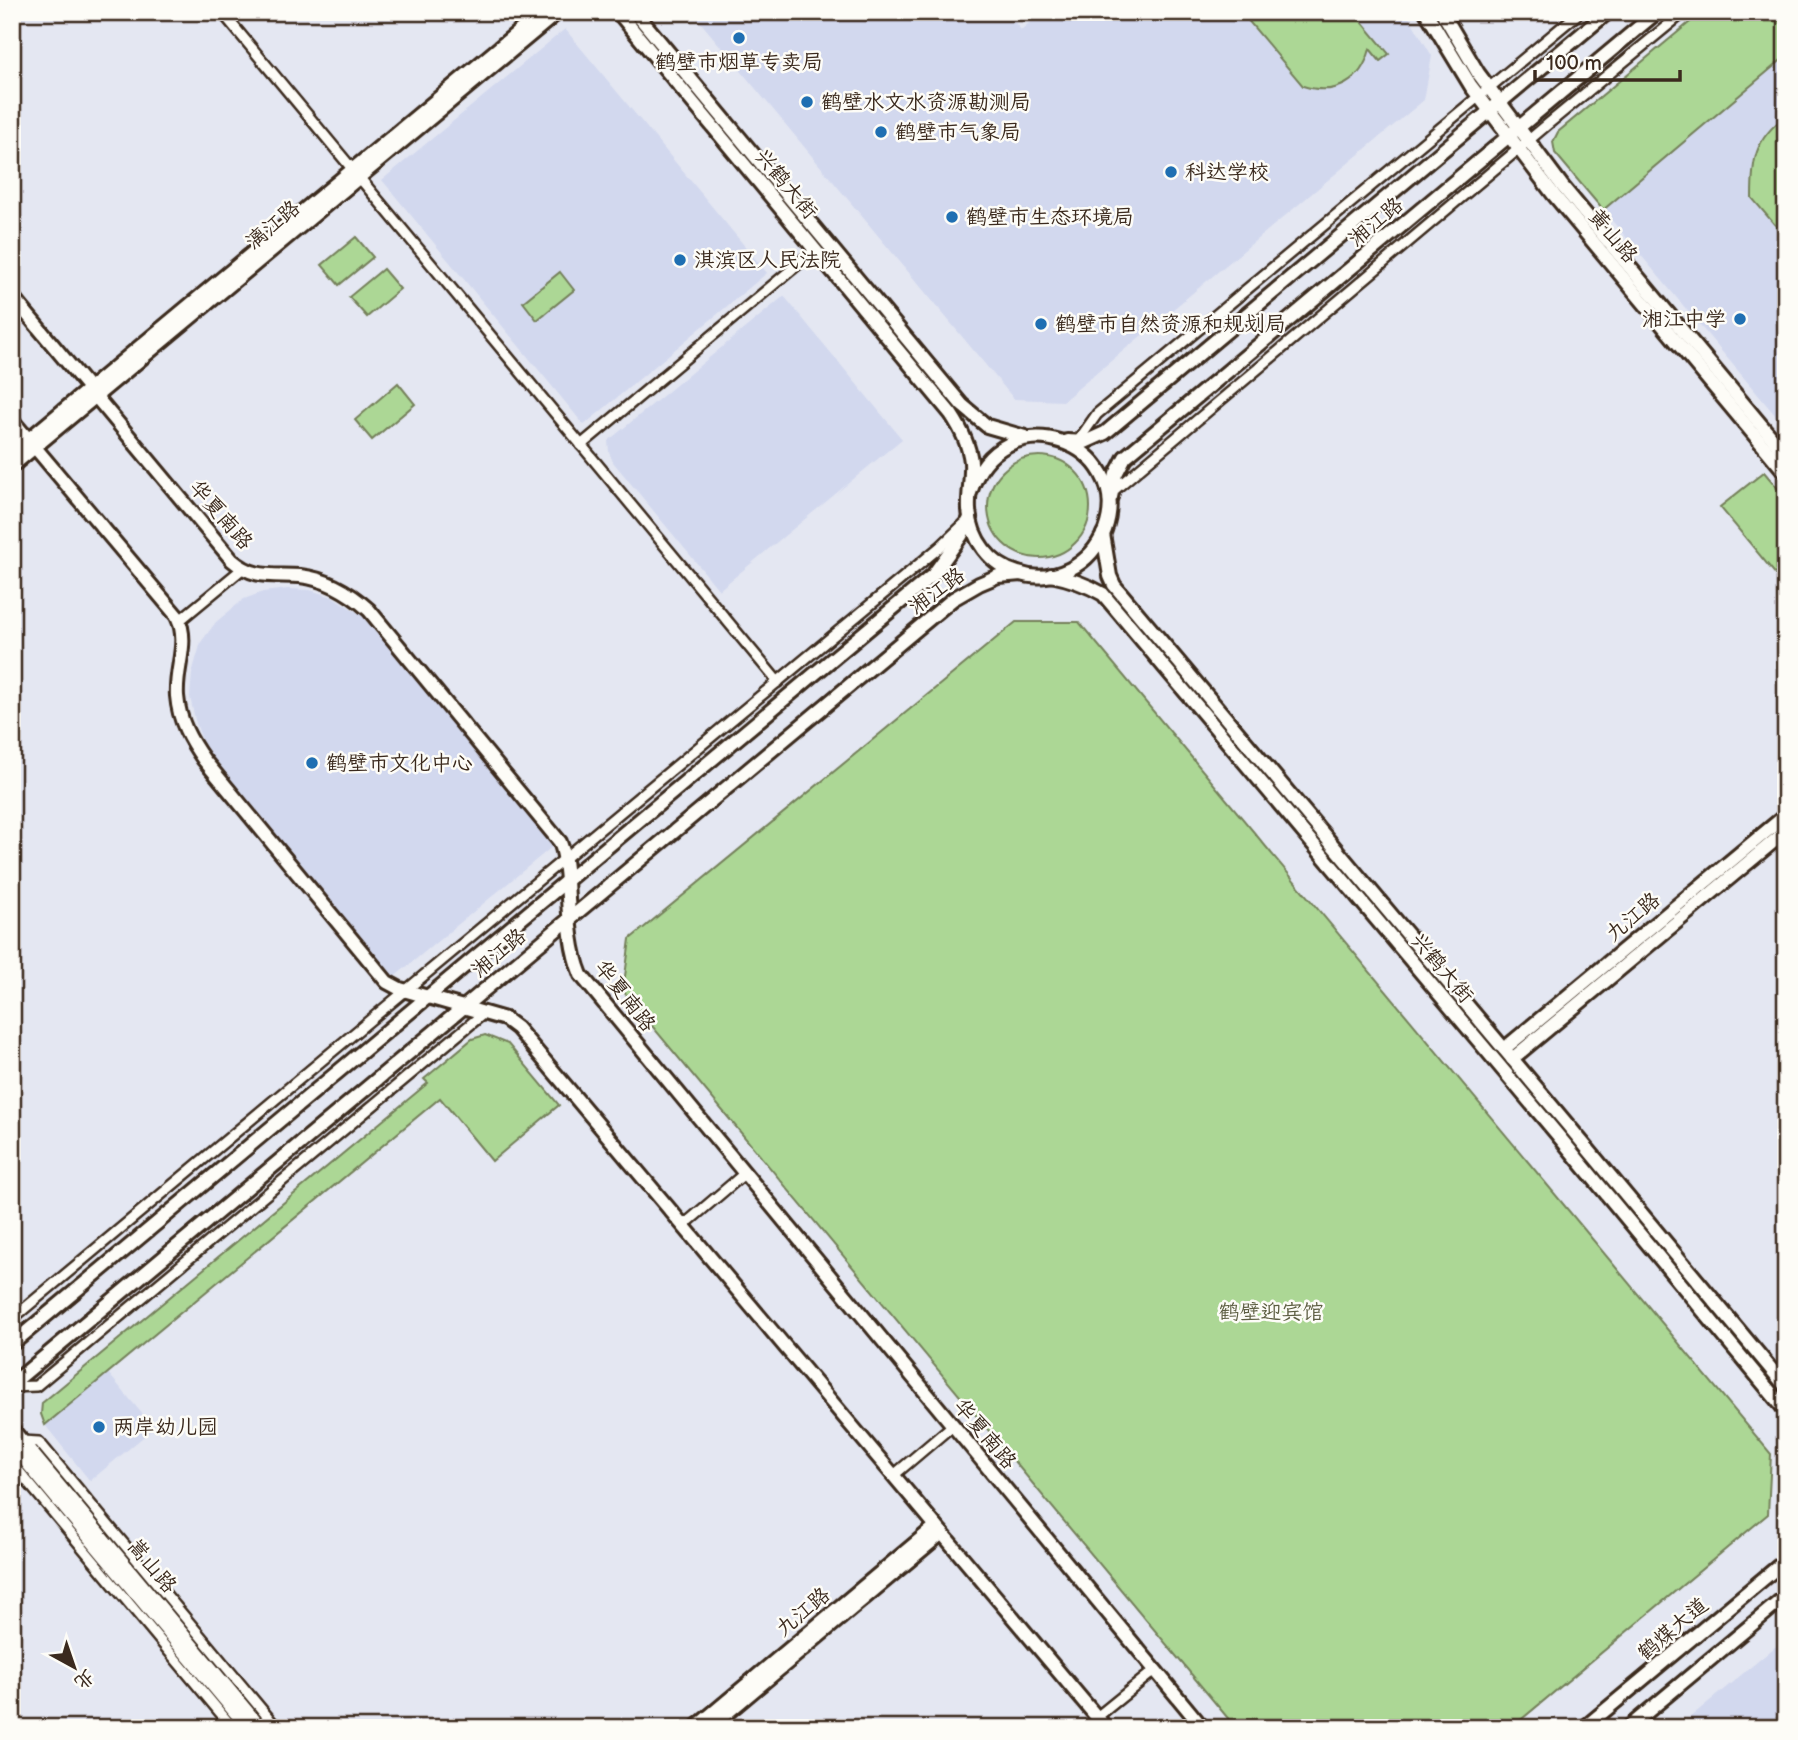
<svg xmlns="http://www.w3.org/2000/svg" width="1798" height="1740" viewBox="0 0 1798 1740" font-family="'Balsamiq Sans','LXGW WenKai TC',sans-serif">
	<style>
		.built { fill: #d2d8ee }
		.green { fill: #acd795; stroke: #74805a; stroke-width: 2 }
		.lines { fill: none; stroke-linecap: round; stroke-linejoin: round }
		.street-casing { stroke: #3b2a1e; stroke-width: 14 }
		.secondary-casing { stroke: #3b2a1e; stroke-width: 18 }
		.street { stroke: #fdfcf7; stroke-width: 9 }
		.secondary { stroke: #fdfcf7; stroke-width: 12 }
		.poi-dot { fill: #1f6fb2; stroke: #fdfcf7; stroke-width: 2.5 }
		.labels { text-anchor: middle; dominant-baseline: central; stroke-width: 5; stroke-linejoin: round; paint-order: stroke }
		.poi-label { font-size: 21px; fill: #3b2a1e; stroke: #fdfcf7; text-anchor: start }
		.street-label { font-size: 21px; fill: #3b2a1e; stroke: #fdfcf7 }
		.park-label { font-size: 21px; fill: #5d5e42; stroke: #fdfcf7 }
	</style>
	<rect width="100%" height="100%" fill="#e4e7f2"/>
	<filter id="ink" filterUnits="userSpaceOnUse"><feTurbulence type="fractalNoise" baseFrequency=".0143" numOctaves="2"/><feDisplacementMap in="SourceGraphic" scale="14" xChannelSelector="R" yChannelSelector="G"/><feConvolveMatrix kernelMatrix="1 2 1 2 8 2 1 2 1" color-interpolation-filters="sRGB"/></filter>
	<g filter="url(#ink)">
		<g class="built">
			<path d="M 692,12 L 1006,12 L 1021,30 L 1042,12 L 1406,12 L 1432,56 L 1424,100 L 1063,401 L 1014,399 Z"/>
			<path d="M 565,29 L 767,273 L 584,425 L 382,180 Z"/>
			<path d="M 1786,56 L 1786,428 L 1603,210 Z"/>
			<path d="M 784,296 L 902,439 L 719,590 L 613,462 L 609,452 L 608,441 Z"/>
			<path d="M 288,589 L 310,590 L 333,597 L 366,618 L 553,846 L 393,978 L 205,749 L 195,720 L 190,697 L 192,673 L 201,642 L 216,622 L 244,599 L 263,592 Z"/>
			<path d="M 108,1373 L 154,1428 L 90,1481 L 45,1425 Z"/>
			<path d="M 1786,1638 L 1786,1728 L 1677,1728 Z"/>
		</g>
		<g class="green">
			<path d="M 1241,12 L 1354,12 L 1389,54 L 1380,61 L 1370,49 C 1361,83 1335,96 1303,86 Z"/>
			<path d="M 1702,12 L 1772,12 L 1786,28 L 1786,56 L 1603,210 L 1555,153 L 1553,142 L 1558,132 Z"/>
			<path d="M 1786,116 L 1786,238 L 1752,198 C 1752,161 1754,139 1786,116 Z"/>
			<path d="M 356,237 L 373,257 L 339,285 L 322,265 Z"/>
			<path d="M 383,269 L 400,289 L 367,317 L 349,297 Z"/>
			<path d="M 560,272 L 574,290 L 537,320 L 523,302 Z"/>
			<path d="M 398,383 L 415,404 L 372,440 L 355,420 Z"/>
			<circle cx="1039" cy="507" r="51"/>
			<path d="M 1764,472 L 1786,498 L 1786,587 L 1720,507 Z"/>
			<path d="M 1016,622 L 1079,622 L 1771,1454 L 1768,1514 L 1511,1728 L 1236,1728 L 623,991 L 630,939 Z"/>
			<path d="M 485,1035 L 508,1044 L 559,1105 L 492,1161 L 440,1098 L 45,1425 L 41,1414 L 42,1403 L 428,1083 L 424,1079 L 472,1039 Z"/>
		</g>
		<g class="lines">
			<defs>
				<g id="street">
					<path d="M 222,12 L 778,682"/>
					<path d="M 1078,441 L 1097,414 L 1580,12"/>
					<path d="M 581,445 L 815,250"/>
					<path d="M 1113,491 L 1548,124 L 1684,12"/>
					<path d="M 179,621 L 242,569"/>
					<path d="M 684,1225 L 745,1173"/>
					<path d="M 12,1319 L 369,1021 L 940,547 L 964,524"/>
					<path d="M 12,1387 L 36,1386 L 484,1013"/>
					<path d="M 22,1441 L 39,1442 L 277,1728"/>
					<path d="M 12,1463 L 233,1728"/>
					<path d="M 894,1475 L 953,1425"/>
					<path d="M 1097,1717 L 1155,1670"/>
				</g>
				<g id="secondary">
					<path d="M 618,12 L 951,414 C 961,429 969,444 971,462 C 972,478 968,494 969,510 C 971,539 990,565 1018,573 C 1035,579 1054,577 1070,569 C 1086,561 1098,547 1105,530 C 1136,443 1001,393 970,493"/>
					<path d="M 635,12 L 962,405 L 987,426 L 1025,437"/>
					<path d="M 1426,12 L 1471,86 L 1554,195 L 1786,473"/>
					<path d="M 1442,12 L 1478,73 L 1563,187 L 1786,455"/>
					<path d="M 12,296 L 232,560 C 255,580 273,574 300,576 C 327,579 349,592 369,610 L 560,842 C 565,854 566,867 567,881 C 569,912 569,946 581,975 L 1203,1728"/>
					<path d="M 12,420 L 177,616 C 190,643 175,667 177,696 C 179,721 190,740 204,760 L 387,982 L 400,989 L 505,1019 L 517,1028 L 1106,1728"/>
					<path d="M 1067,441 L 1085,442 L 1105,433 L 1608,12"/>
					<path d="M 12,453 L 542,12"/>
					<path d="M 12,466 L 558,12"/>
					<path d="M 1111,497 L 1116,474 L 1125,457 L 1657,12"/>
					<path d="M 1103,534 L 1110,576 L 1114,585 L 1567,1124 L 1786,1387"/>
					<path d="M 1051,575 C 1071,579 1086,584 1103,594 L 1556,1133 L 1786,1411"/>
					<path d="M 1504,1049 L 1786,815"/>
					<path d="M 1512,1059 L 1786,831"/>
					<path d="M 12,1344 L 933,575 L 961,536 L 970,518"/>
					<path d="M 12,1384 L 953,599 L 979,584 L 998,576 L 1021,574"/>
					<path d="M 12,1429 L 261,1728"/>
					<path d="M 12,1445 L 248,1728"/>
					<path d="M 695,1728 L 936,1526"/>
					<path d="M 709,1728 L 942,1533"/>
					<path d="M 1584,1728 L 1786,1560"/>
					<path d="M 1628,1728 L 1786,1596"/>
				</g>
			</defs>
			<use href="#street" class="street-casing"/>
			<use href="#secondary" class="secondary-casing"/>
			<use href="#street" class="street"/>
			<use href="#secondary" class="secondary"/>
		</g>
	</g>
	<g class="poi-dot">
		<circle cx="739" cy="38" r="7"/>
		<circle cx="807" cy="102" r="7"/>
		<circle cx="881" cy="132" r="7"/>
		<circle cx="1171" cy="172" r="7"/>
		<circle cx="952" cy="217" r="7"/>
		<circle cx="680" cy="260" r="7"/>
		<circle cx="1740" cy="319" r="7"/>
		<circle cx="1041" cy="324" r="7"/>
		<circle cx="312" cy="763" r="7"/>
		<circle cx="99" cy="1427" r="7"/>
	</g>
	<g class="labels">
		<g class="poi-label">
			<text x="739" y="62" text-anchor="middle">鹤壁市烟草专卖局</text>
			<text x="821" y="102">鹤壁水文水资源勘测局</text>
			<text x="895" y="132">鹤壁市气象局</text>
			<text x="1185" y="172">科达学校</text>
			<text x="966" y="217">鹤壁市生态环境局</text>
			<text x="694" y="260">淇滨区人民法院</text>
			<text x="1726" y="319" text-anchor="end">湘江中学</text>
			<text x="1055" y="324">鹤壁市自然资源和规划局</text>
			<text x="326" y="763">鹤壁市文化中心</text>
			<text x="113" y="1427">两岸幼儿园</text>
		</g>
		<g class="street-label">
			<text transform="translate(786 184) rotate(50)">兴鹤大街</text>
			<text transform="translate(1376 222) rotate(-40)">湘江路</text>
			<text transform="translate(273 225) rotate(-40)">漓江路</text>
			<text transform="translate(1613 236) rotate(50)">黄山路</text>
			<text transform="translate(221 515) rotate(49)">华夏南路</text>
			<text transform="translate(937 591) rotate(-36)">湘江路</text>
			<text transform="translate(1633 917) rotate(-40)">九江路</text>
			<text transform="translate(499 953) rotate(-40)">湘江路</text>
			<text transform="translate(1442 968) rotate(50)">兴鹤大街</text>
			<text transform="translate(625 996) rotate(52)">华夏南路</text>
			<text transform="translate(985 1434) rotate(50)">华夏南路</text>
			<text transform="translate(152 1566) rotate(50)">嵩山路</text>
			<text transform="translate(803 1612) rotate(-40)">九江路</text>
			<text transform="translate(1673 1629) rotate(-40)">鹤煤大道</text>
		</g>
		<g class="park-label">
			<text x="1271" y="1312">鹤壁迎宾馆</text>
		</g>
	</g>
	<rect width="1798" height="1740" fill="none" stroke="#fdfcf7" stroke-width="42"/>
	<rect x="21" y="21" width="1756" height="1698" fill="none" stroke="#3b2a1e" stroke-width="2.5" filter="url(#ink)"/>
	<g transform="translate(74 1667) rotate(140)" stroke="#fdfcf7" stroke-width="5" paint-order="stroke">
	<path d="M0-5L12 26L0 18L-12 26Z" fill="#3b2a1e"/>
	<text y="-10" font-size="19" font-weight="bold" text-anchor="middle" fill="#3b2a1e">北</text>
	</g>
	<path d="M1535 70v10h145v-10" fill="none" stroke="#3b2a1e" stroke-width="3.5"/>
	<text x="1546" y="70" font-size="21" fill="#3b2a1e" stroke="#fdfcf7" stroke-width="5" paint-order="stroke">100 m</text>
</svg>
